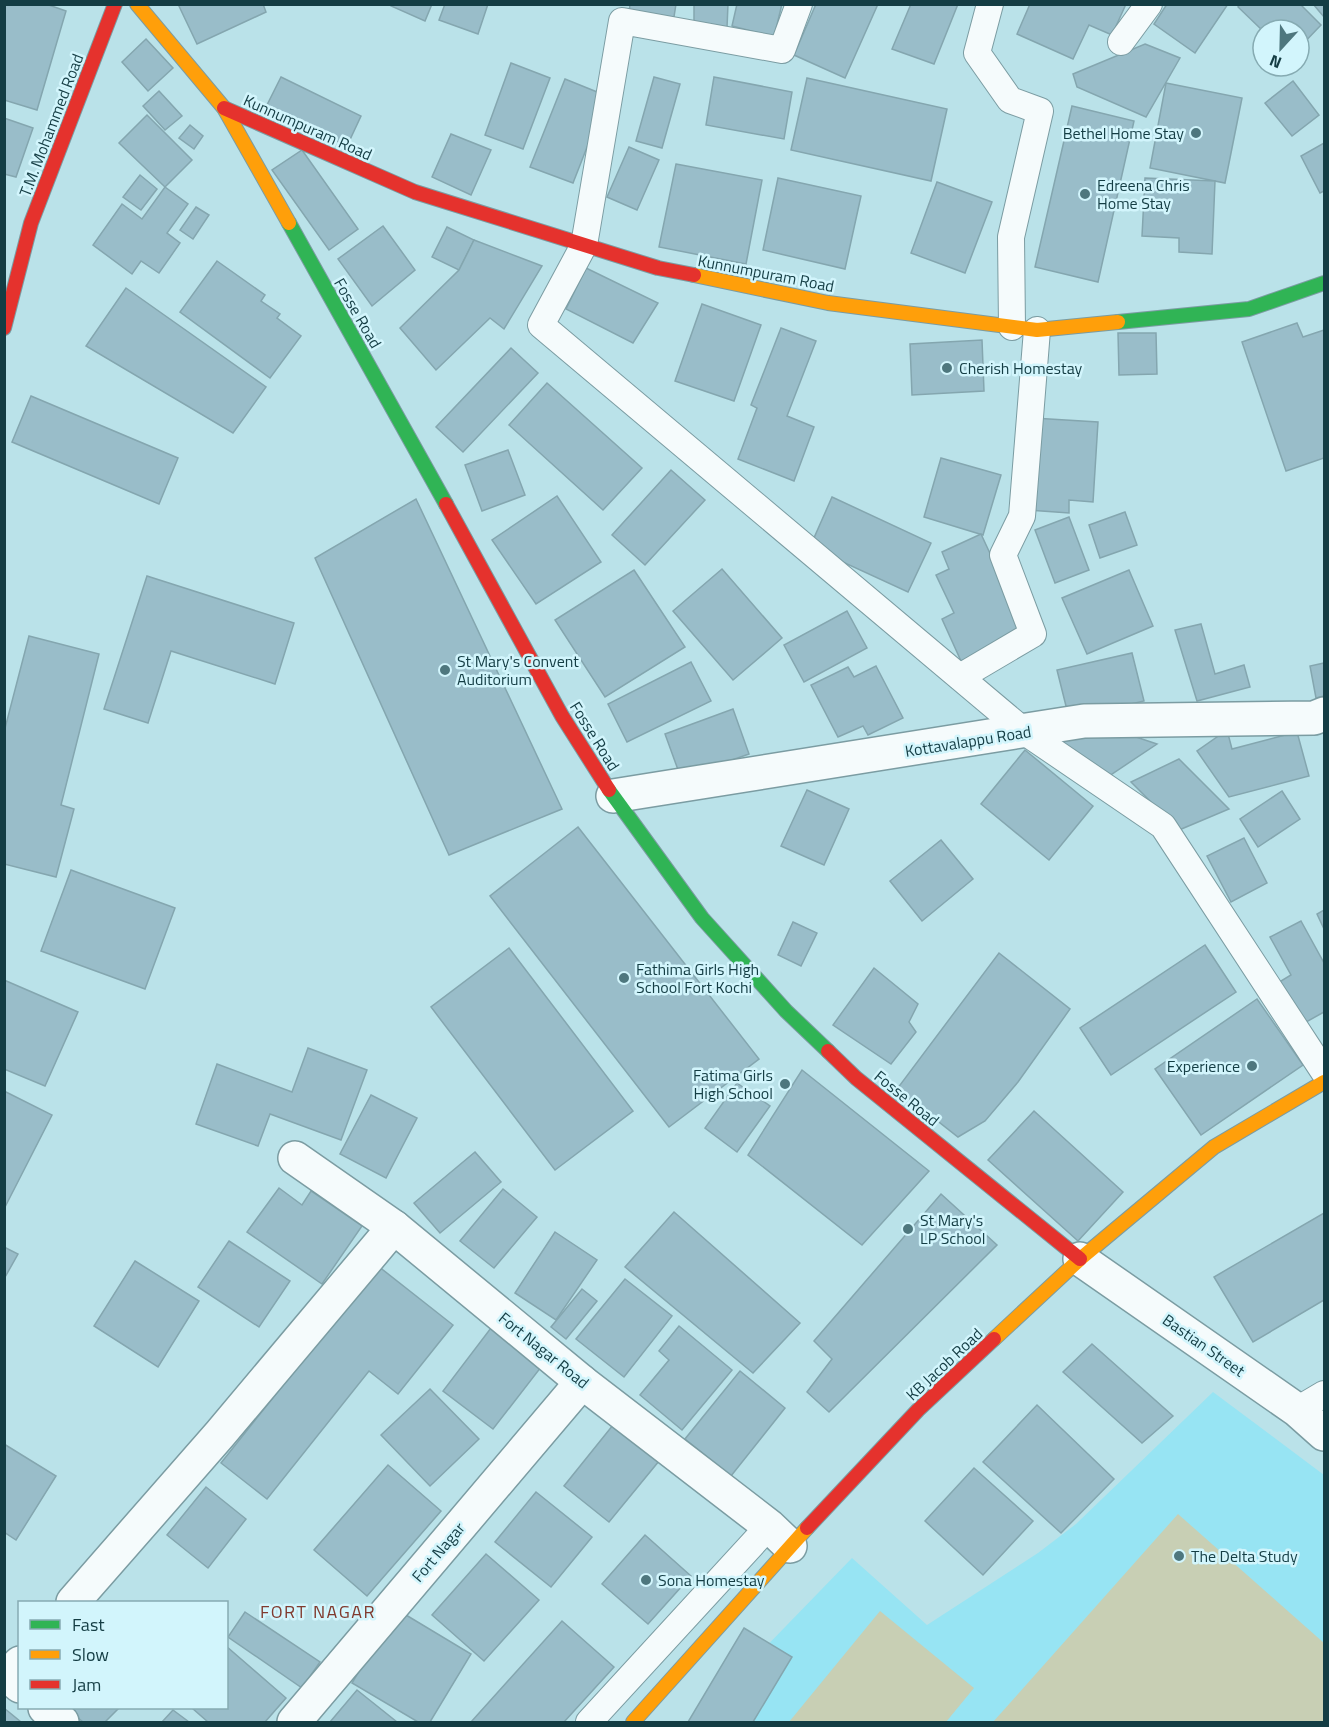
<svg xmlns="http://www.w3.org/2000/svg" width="1329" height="1727" viewBox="0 0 1329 1727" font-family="'Titillium Web',sans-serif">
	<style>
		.built { fill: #97e4f3 }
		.green { fill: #c8cfb4 }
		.building { fill: #99bdc9; stroke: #84a6af; stroke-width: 1.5 }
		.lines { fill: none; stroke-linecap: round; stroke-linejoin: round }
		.lane-casing { stroke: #7b9ca2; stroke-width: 28 }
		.street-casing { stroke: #7b9ca2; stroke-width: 36 }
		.fast-casing { stroke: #7b9ca2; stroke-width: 16 }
		.slow-casing { stroke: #7b9ca2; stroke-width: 16 }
		.jam-casing { stroke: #7b9ca2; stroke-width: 16 }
		.lane { stroke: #f5fbfc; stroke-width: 26 }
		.street { stroke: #f5fbfc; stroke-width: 33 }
		.fast { stroke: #30b455; stroke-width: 14 }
		.slow { stroke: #ff9f0a; stroke-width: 14 }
		.jam { stroke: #e5322d; stroke-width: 14 }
		.poi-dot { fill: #4e777e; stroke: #d2f5fc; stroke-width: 2 }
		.labels { text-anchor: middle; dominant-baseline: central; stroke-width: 5; stroke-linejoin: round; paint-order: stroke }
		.street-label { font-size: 16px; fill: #143d44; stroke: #d2f5fc }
		.poi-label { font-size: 16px; fill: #143d44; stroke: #d2f5fc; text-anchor: start }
		.neighbourhood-label { font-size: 18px; letter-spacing: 1.5px; fill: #803a2e; stroke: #d2f5fc }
	</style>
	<rect width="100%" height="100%" fill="#bae2e9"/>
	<path class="built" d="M 1213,1392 L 1324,1475 L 1324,1722 L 693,1722 L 852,1558 L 927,1625 L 1038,1553 L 1076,1524 Z"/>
	<g class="green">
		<path d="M 1178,1514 L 1324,1643 L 1324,1722 L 993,1722 Z"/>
		<path d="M 880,1611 L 974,1688 L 946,1722 L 789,1722 Z"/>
	</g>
	<g class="building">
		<path d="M 4,4 L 46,4 L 66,11 L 37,110 L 4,100 Z"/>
		<path d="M 178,4 L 263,4 L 266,12 L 197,44 Z"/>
		<path d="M 392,4 L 432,4 L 425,21 L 391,6 Z"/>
		<path d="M 445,4 L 488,4 L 478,34 L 439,20 Z"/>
		<path d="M 630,4 L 676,4 L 673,23 L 629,14 Z"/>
		<path d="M 694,4 L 728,4 L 727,28 L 694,27 Z"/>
		<path d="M 737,4 L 782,4 L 774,37 L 732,26 Z"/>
		<path d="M 816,4 L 878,4 L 845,78 L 794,55 Z"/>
		<path d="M 911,4 L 958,4 L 934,64 L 892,49 Z"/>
		<path d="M 1030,4 L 1126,4 L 1112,35 L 1089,25 L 1073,59 L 1017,34 Z"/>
		<path d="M 1167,4 L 1228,4 L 1195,53 L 1154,24 Z"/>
		<path d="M 1240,4 L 1300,4 L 1321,25 L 1299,48 L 1299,30 L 1263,31 L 1238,7 Z"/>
		<path d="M 1313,4 L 1324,4 L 1324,17 Z"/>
		<path d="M 146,39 L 173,68 L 148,91 L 122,62 Z"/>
		<path d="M 1145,44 L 1180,58 L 1146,117 L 1077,87 L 1073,74 Z"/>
		<path d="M 511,63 L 550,78 L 523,149 L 485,135 Z"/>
		<path d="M 281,77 L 361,116 L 347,146 L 266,107 Z"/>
		<path d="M 654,77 L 680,84 L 662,148 L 636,141 Z"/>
		<path d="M 714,77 L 792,92 L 784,139 L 706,125 Z"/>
		<path d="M 807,78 L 947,109 L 931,181 L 791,150 Z"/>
		<path d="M 565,79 L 607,96 L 573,183 L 530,167 Z"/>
		<path d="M 1293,81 L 1319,115 L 1292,136 L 1265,103 Z"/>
		<path d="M 1166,83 L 1242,98 L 1225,183 L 1150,168 Z"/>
		<path d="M 159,91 L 182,116 L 165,130 L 143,106 Z"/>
		<path d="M 1072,106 L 1134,121 L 1098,282 L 1035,267 Z"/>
		<path d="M 147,115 L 192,160 L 165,187 L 119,143 Z"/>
		<path d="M 4,118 L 33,128 L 16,177 L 4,174 Z"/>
		<path d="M 190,125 L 203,136 L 194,149 L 179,138 Z"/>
		<path d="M 451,134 L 491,150 L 471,195 L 432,177 Z"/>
		<path d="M 1324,143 L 1324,191 L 1320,193 L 1301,156 Z"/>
		<path d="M 629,147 L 659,160 L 637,210 L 607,197 Z"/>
		<path d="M 302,150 L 358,229 L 329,250 L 272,170 Z"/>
		<path d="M 676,164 L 762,180 L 746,264 L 659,247 Z"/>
		<path d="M 140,175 L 157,189 L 141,210 L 123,197 Z"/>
		<path d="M 778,178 L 861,196 L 845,269 L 763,250 Z"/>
		<path d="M 1145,178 L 1215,181 L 1212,254 L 1179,252 L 1179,238 L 1142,236 Z"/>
		<path d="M 937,182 L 992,202 L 965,273 L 911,253 Z"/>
		<path d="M 165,187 L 188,204 L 167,233 L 180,243 L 159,273 L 141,261 L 132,274 L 93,245 L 122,204 L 142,219 Z"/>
		<path d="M 196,207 L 209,215 L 193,239 L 180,230 Z"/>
		<path d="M 383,226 L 415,270 L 372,306 L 338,259 Z"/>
		<path d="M 447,227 L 474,240 L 459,270 L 432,257 Z"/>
		<path d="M 474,240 L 542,266 L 504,329 L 490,318 L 436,370 L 400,328 L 459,270 Z"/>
		<path d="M 217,261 L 265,295 L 261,301 L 280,314 L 277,318 L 301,336 L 270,378 L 180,312 Z"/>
		<path d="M 586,268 L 658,303 L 633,343 L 566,309 Z"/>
		<path d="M 126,288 L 266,387 L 233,433 L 86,346 Z"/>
		<path d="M 702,304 L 761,325 L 734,401 L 675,381 Z"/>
		<path d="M 1297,323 L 1303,337 L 1324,330 L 1324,458 L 1286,471 L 1242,342 Z"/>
		<path d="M 781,328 L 816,341 L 787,416 L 814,427 L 794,481 L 738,459 L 757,408 L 751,405 Z"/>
		<path d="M 1118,333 L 1156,333 L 1157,374 L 1119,375 Z"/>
		<path d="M 982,340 L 984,391 L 912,395 L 910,344 Z"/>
		<path d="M 511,348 L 538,373 L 463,452 L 436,427 Z"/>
		<path d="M 547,383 L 642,468 L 603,510 L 509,425 Z"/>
		<path d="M 31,396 L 178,458 L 159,504 L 12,442 Z"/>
		<path d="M 1033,418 L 1098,422 L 1093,502 L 1069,500 L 1069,513 L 1028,510 Z"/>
		<path d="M 508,450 L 525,495 L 482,511 L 465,465 Z"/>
		<path d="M 941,458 L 1001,475 L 983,535 L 924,517 Z"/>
		<path d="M 671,470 L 705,500 L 645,565 L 612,535 Z"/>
		<path d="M 557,496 L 601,562 L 536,604 L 492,540 Z"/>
		<path d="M 832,497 L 931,543 L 908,592 L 810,547 Z"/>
		<path d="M 416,499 L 562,809 L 449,855 L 315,558 Z"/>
		<path d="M 1125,512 L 1137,545 L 1100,558 L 1089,525 Z"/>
		<path d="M 1069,517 L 1089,570 L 1055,583 L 1035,530 Z"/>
		<path d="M 981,534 L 1026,631 L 961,661 L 942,619 L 954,613 L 936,575 L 949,569 L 942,552 Z"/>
		<path d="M 722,569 L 782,638 L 733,680 L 673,611 Z"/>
		<path d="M 634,570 L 685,647 L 605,697 L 555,620 Z"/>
		<path d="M 1129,570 L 1153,626 L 1087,654 L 1062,598 Z"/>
		<path d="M 147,576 L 294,623 L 275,684 L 171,651 L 148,723 L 104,709 Z"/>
		<path d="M 847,611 L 867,648 L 804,682 L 784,645 Z"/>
		<path d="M 1201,624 L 1215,674 L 1244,665 L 1250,687 L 1197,701 L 1175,630 Z"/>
		<path d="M 29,636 L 99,654 L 61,805 L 74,809 L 56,877 L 4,864 L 4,732 Z"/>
		<path d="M 1132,653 L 1144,701 L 1069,718 L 1057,670 Z"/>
		<path d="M 691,662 L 711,701 L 627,742 L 608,704 Z"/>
		<path d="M 1324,663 L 1324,696 L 1316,698 L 1310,666 Z"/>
		<path d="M 876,666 L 903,718 L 868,735 L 863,726 L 838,737 L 811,685 L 848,667 L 854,677 Z"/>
		<path d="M 733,709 L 749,754 L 681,778 L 665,734 Z"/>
		<path d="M 1115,730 L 1157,744 L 1109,776 L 1056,739 Z"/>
		<path d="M 1227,730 L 1232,749 L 1297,732 L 1309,776 L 1229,797 L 1197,751 Z"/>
		<path d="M 1025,750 L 1093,806 L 1049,860 L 981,804 Z"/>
		<path d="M 1179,759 L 1229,809 L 1179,830 L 1131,782 Z"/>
		<path d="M 807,790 L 849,809 L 824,865 L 781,846 Z"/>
		<path d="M 1282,791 L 1300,819 L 1258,847 L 1240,819 Z"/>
		<path d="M 578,827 L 759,1059 L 669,1127 L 490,896 Z"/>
		<path d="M 1244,838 L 1267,883 L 1231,902 L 1207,856 Z"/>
		<path d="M 941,840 L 973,879 L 922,921 L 890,881 Z"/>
		<path d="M 71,870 L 175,908 L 145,989 L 41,951 Z"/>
		<path d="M 1324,910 L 1324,929 L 1317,914 Z"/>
		<path d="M 1301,921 L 1324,963 L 1324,1012 L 1299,1026 L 1276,984 L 1291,975 L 1270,937 Z"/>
		<path d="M 793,922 L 817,933 L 801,966 L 778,955 Z"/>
		<path d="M 1205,945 L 1236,992 L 1111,1075 L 1080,1028 Z"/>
		<path d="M 509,948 L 633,1111 L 555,1170 L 431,1007 Z"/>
		<path d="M 999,953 L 1070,1009 L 1018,1082 L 985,1121 L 958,1137 L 897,1089 Z"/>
		<path d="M 874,968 L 918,1004 L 909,1022 L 916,1032 L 891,1064 L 833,1025 Z"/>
		<path d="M 4,980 L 78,1012 L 45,1086 L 4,1069 Z"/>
		<path d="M 1257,999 L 1303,1065 L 1201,1135 L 1155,1069 Z"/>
		<path d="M 308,1048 L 367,1070 L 341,1140 L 270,1114 L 258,1146 L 196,1124 L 217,1064 L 292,1092 Z"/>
		<path d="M 802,1070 L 929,1171 L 862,1245 L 748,1155 Z"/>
		<path d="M 737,1083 L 770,1106 L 737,1152 L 705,1128 Z"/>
		<path d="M 4,1091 L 52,1115 L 4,1209 Z"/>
		<path d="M 371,1095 L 417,1118 L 386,1178 L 340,1154 Z"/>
		<path d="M 1034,1111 L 1123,1192 L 1078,1241 L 988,1160 Z"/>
		<path d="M 475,1152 L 501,1182 L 440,1233 L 414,1203 Z"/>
		<path d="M 279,1188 L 302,1205 L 311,1191 L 362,1226 L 322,1284 L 247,1232 Z"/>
		<path d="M 503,1189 L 537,1217 L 494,1268 L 460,1241 Z"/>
		<path d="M 941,1194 L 997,1245 L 829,1412 L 807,1392 L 832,1359 L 814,1341 Z"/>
		<path d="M 674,1212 L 800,1323 L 753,1373 L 625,1267 Z"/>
		<path d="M 1324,1213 L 1324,1300 L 1253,1342 L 1214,1277 Z"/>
		<path d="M 555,1232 L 597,1260 L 556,1320 L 515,1293 Z"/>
		<path d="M 229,1241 L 290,1281 L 259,1327 L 198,1287 Z"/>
		<path d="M 4,1247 L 18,1254 L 4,1279 Z"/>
		<path d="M 135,1261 L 199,1301 L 158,1367 L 94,1326 Z"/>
		<path d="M 378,1266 L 453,1325 L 398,1394 L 369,1371 L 267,1499 L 221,1463 Z"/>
		<path d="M 625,1279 L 672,1316 L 624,1377 L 576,1339 Z"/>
		<path d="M 582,1289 L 597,1301 L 566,1339 L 551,1327 Z"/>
		<path d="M 494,1324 L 545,1362 L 493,1429 L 443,1391 Z"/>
		<path d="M 679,1326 L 732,1370 L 682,1430 L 640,1395 L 669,1360 L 659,1351 Z"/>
		<path d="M 1092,1344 L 1173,1416 L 1142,1443 L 1063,1372 Z"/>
		<path d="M 740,1371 L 785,1408 L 731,1476 L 685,1439 Z"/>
		<path d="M 430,1389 L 479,1439 L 430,1486 L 381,1435 Z"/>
		<path d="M 1037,1405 L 1114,1479 L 1061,1533 L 983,1462 Z"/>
		<path d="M 613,1425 L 659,1461 L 609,1522 L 564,1486 Z"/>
		<path d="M 4,1444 L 56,1476 L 16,1540 L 4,1532 Z"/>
		<path d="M 388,1465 L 441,1511 L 367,1596 L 314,1550 Z"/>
		<path d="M 974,1468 L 1033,1521 L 983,1575 L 925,1521 Z"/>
		<path d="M 206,1487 L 246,1519 L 208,1568 L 167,1535 Z"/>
		<path d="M 536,1492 L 592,1537 L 551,1587 L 495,1542 Z"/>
		<path d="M 645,1535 L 691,1576 L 648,1624 L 602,1584 Z"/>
		<path d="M 486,1554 L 539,1600 L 484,1661 L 432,1615 Z"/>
		<path d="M 396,1609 L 471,1654 L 430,1722 L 418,1722 L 352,1683 Z"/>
		<path d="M 245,1612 L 320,1662 L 302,1688 L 228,1637 Z"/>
		<path d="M 562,1621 L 614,1667 L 564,1722 L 471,1722 Z"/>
		<path d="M 744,1628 L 792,1657 L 753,1722 L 688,1722 Z"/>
		<path d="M 226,1646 L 286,1698 L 265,1722 L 208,1722 L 192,1708 L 226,1708 Z"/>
		<path d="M 357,1690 L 397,1722 L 330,1722 Z"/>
		<path d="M 4,1708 L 21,1722 L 4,1722 Z"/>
		<path d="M 66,1708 L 119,1708 L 105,1722 L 83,1722 Z"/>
		<path d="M 173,1710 L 189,1722 L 162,1722 Z"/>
	</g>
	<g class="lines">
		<defs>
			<g id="lane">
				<path d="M 799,4 L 782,50 L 622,21 L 584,245 L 541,325 L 1025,732 L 1163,826 L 1324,1072"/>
				<path d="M 990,4 L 977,53 L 1010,100 L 1040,111 L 1011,237 L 1012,327"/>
				<path d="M 1121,42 L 1149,4"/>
				<path d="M 960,677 L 1033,634 L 1003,555 L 1022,516 L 1037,330"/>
				<path d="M 1297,1410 L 1324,1394"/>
				<path d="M 589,1722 L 769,1526"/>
			</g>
			<g id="street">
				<path d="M 613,796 L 1084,721 L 1314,718 L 1324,714"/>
				<path d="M 295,1158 L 394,1227 L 582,1382 L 769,1526 L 790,1546"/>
				<path d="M 1080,1259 L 1297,1410 L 1324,1434"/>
				<path d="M 73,1602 L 220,1434 L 394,1227"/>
				<path d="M 20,1663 L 8,1676 L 20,1686"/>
				<path d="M 45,1708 L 62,1722"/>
				<path d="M 294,1722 L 582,1382"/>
			</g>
			<g id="fast">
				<path d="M 289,223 L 446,504"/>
				<path d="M 1118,322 L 1249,309 L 1324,283"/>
				<path d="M 609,790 L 702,918 L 786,1011 L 828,1051"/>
			</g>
			<g id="slow">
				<path d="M 137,4 L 224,108 L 289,223"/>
				<path d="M 694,275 L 828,303 L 1037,330 L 1118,322"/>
				<path d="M 994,1339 L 1080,1259 L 1214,1147 L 1324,1082"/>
				<path d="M 633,1722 L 807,1528"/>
			</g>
			<g id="jam">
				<path d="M 224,108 L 415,192 L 658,268 L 694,275"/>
				<path d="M 4,328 L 31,223 L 115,4"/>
				<path d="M 446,504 L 562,716 L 609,790"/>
				<path d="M 828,1051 L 856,1078 L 1080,1259"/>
				<path d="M 807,1528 L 918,1410 L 994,1339"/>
			</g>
		</defs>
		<use href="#lane" class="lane-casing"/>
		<use href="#street" class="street-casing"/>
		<use href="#fast" class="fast-casing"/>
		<use href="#slow" class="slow-casing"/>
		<use href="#jam" class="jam-casing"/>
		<use href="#lane" class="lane"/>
		<use href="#street" class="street"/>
		<use href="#fast" class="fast"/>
		<use href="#slow" class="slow"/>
		<use href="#jam" class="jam"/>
	</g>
	<g class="poi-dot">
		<circle cx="1196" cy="133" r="6"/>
		<circle cx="1085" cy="194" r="6"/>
		<circle cx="947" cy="368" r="6"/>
		<circle cx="445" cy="670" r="6"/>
		<circle cx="624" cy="978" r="6"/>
		<circle cx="1252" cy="1066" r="6"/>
		<circle cx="785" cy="1084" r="6"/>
		<circle cx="908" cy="1229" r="6"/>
		<circle cx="1179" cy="1556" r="6"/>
		<circle cx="646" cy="1580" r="6"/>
	</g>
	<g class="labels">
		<g class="street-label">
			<text transform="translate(51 125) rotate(-69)">T.M. Mohammed Road</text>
			<text transform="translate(308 127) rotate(24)">Kunnumpuram Road</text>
			<text transform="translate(766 273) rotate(11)">Kunnumpuram Road</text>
			<text transform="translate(358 313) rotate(60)">Fosse Road</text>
			<text transform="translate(595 736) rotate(58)">Fosse Road</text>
			<text transform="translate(968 741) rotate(-9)">Kottavalappu Road</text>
			<text transform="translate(907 1098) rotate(39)">Fosse Road</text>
			<text transform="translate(1204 1345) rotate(35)">Bastian Street</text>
			<text transform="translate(544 1350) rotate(39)">Fort Nagar Road</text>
			<text transform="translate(944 1364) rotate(-43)">KB Jacob Road</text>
			<text transform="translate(438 1552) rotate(-50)">Fort Nagar</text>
		</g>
		<g class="poi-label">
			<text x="1184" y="133" text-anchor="end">Bethel Home Stay</text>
			<text x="1097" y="185">Edreena Chris<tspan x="1097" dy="18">Home Stay</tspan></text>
			<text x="959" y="368">Cherish Homestay</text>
			<text x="457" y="661">St Mary's Convent<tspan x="457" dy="18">Auditorium</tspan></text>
			<text x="636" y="969">Fathima Girls High<tspan x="636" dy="18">School Fort Kochi</tspan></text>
			<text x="1240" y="1066" text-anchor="end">Experience</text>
			<text x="773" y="1075" text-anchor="end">Fatima Girls<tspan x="773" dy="18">High School</tspan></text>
			<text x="920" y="1220">St Mary's<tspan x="920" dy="18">LP School</tspan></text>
			<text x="1191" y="1556">The Delta Study</text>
			<text x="658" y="1580">Sona Homestay</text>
		</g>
		<g class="neighbourhood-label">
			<text x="318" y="1611">FORT NAGAR</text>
		</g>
	</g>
	<rect width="1329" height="1727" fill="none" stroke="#143d44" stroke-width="12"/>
	<rect x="18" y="1601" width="210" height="108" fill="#d2f5fc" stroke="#86abb2" stroke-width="1.5"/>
	<rect x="30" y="1620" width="30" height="9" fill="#30b455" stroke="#86abb2" stroke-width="1.5"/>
	<text x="72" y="1631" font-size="18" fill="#143d44">Fast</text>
	<rect x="30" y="1650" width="30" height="9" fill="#ff9f0a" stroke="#86abb2" stroke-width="1.5"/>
	<text x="72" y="1661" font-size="18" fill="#143d44">Slow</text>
	<rect x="30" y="1680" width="30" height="9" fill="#e5322d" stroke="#86abb2" stroke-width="1.5"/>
	<text x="72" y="1691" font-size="18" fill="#143d44">Jam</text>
	<g transform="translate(1281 48) rotate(202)"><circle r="28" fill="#d2f5fc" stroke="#86abb2" stroke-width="1.5"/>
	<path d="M0-4.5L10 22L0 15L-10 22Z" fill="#4e777e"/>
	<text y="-9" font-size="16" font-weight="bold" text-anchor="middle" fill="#143d44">N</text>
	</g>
</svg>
